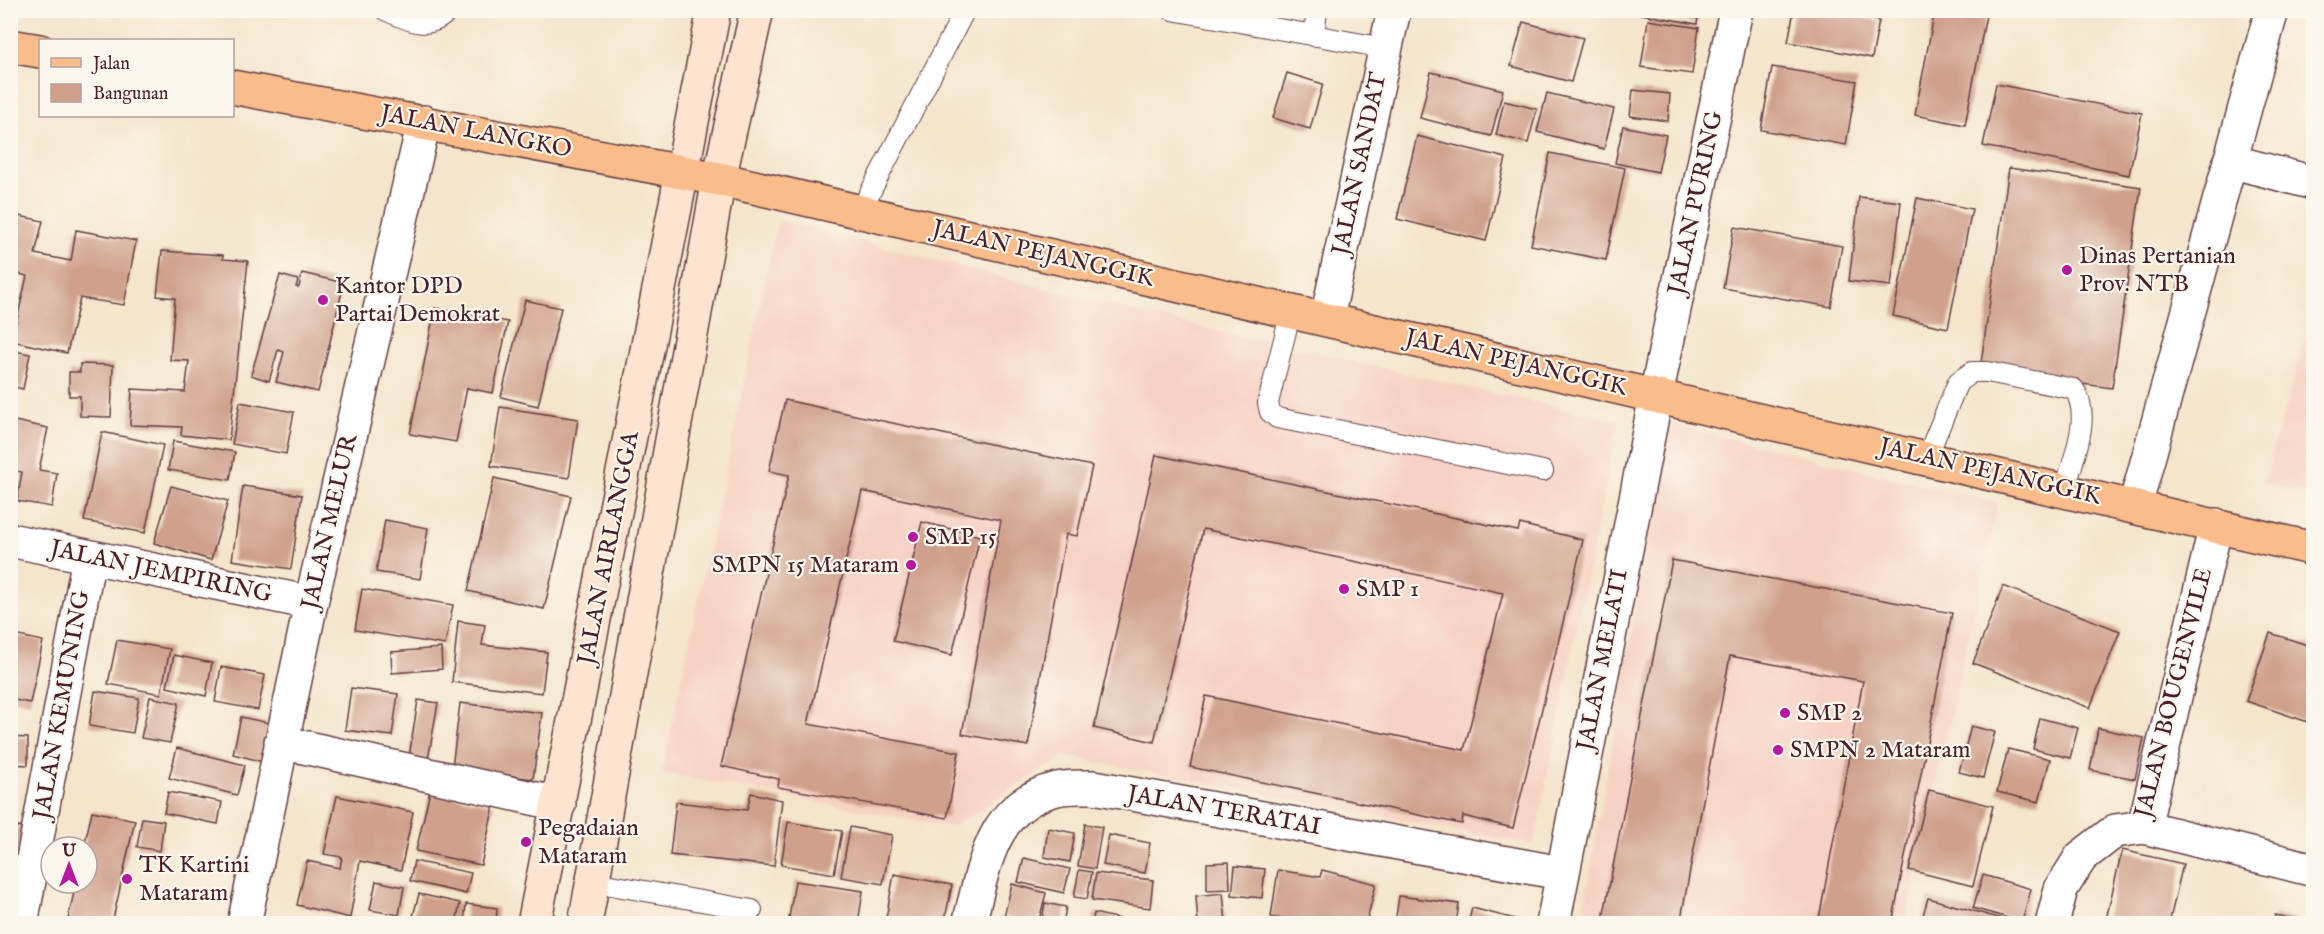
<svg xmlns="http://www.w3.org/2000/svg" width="2324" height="934" viewBox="0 0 2324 934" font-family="'IM FELL English',serif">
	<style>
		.built { fill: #f6d2c4 }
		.building { fill: #cfa08c }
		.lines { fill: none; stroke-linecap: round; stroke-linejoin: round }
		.service-casing { stroke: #643d43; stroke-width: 22 }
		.minor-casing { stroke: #643d43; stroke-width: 36 }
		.secondary-casing { stroke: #643d43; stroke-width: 36 }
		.primary-casing { stroke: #643d43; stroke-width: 36 }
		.service { stroke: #fff; stroke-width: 20 }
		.minor { stroke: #fff; stroke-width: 33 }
		.secondary { stroke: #fde4d0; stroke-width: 33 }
		.primary { stroke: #f9bc8a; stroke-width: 33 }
		.poi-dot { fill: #b5179e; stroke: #fbf7ec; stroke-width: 2 }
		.labels { text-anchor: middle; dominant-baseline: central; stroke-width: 4.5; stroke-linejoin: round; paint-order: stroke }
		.street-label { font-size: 24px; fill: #4a1f2b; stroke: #fbf7ec }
		.poi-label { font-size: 24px; fill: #4a1f2b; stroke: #fbf7ec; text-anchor: start }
	</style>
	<rect width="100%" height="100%" fill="#fbf7ec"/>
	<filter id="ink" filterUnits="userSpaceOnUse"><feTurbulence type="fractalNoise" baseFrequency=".0167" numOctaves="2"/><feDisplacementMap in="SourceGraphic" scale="12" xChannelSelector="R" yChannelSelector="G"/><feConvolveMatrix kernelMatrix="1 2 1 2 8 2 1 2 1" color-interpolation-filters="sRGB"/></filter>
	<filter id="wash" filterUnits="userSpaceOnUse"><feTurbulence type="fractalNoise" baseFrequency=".008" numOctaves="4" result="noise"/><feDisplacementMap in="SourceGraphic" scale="24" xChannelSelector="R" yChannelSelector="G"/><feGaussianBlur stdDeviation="1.35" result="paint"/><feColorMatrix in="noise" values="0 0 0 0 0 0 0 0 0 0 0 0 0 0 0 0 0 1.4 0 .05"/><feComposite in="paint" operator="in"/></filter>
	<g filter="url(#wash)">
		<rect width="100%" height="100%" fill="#f4e5cc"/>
		<g class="built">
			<path d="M 778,220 L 1164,319 L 1618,421 L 1534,845 L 1064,756 L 952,827 L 662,773 Z"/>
			<path d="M 2313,311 L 2313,495 L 2263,483 Z"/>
			<path d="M 1668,424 L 1998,503 L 1905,923 L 1581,924 Z"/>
		</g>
		<g id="blocks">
			<g class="building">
				<path d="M 1619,10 L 1699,10 L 1697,24 Z"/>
				<path d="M 1794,10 L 1822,10 L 1879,21 L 1872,58 L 1788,42 Z"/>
				<path d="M 1935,10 L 1987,10 L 1965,125 L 1915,115 Z"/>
				<path d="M 1648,20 L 1699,28 L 1692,74 L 1641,67 Z"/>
				<path d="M 1523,22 L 1583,38 L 1571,82 L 1511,66 Z"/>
				<path d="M 1772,67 L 1857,81 L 1846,145 L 1761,130 Z"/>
				<path d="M 1431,72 L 1503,90 L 1491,136 L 1420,118 Z"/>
				<path d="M 1287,73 L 1323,84 L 1310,129 L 1273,118 Z"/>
				<path d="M 1996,84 L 2142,113 L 2129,175 L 1983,146 Z"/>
				<path d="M 1633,90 L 1670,94 L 1668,121 L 1630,116 Z"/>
				<path d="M 1547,93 L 1614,109 L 1604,149 L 1537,132 Z"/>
				<path d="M 1504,101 L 1537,109 L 1528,143 L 1496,135 Z"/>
				<path d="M 1623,126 L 1666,135 L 1658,172 L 1615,163 Z"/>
				<path d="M 1417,136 L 1506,158 L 1486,241 L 1397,219 Z"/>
				<path d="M 1550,153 L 1625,168 L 1606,260 L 1531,245 Z"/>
				<path d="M 2009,168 L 2141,187 L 2112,388 L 1980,370 Z"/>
				<path d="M 1859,197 L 1901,202 L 1891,286 L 1849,281 Z"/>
				<path d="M 1917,198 L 1972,209 L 1948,328 L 1893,316 Z"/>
				<path d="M 10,214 L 43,221 L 35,254 L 71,261 L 76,230 L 136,241 L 124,305 L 80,298 L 67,353 L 12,341 L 27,276 L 10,272 Z"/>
				<path d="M 1734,227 L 1842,246 L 1831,307 L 1723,288 Z"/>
				<path d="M 162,251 L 223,255 L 223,259 L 248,261 L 229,440 L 181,435 L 182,427 L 130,425 L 132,389 L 185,392 L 189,361 L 170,360 L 175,298 L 157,296 Z"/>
				<path d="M 302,273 L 344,283 L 318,392 L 276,382 L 284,352 L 278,350 L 269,381 L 251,375 L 280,275 L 298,280 L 296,287 L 299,287 Z"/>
				<path d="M 525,300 L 561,308 L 538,406 L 501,397 Z"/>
				<path d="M 435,308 L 508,322 L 493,393 L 467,388 L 456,442 L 410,434 Z"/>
				<path d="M 10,350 L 30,354 L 23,389 L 10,386 Z"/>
				<path d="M 80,364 L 113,365 L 111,417 L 80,416 L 80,396 L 69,396 L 69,372 L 80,372 Z"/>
				<path d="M 785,400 L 1092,466 L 1077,536 L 1066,534 L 1028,746 L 962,734 L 1001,520 L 862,491 L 808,724 L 959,752 L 947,818 L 778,787 L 779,779 L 721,766 L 789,475 L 769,471 Z"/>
				<path d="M 240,402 L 294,412 L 286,454 L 232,444 Z"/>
				<path d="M 500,407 L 578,419 L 569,478 L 491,466 Z"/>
				<path d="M 10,420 L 48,428 L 39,470 L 57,473 L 52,507 L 17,501 L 22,472 L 10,470 Z"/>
				<path d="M 102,432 L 163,445 L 145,533 L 84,521 Z"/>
				<path d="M 173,441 L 235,452 L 230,480 L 168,470 Z"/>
				<path d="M 1156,455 L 1518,531 L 1520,524 L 1583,540 L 1513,828 L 1463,816 L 1462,824 L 1190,767 L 1206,696 L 1464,750 L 1503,593 L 1203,529 L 1154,742 L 1094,728 Z"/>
				<path d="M 494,478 L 571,496 L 544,609 L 468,591 Z"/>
				<path d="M 171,486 L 228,501 L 211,560 L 154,543 Z"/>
				<path d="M 243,486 L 302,495 L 291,569 L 232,560 Z"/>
				<path d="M 385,520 L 428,528 L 420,579 L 376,572 Z"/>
				<path d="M 922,522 L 980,536 L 952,655 L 893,641 Z"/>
				<path d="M 1672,560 L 1952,613 L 1892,924 L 1818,924 L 1863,681 L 1730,656 L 1680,924 L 1602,924 Z"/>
				<path d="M 2003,586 L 2120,631 L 2090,708 L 1973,663 Z"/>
				<path d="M 362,589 L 453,605 L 445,645 L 355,630 Z"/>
				<path d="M 458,621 L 485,625 L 482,645 L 547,652 L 542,693 L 452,682 Z"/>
				<path d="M 2270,633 L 2314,647 L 2314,705 L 2308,722 L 2246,701 Z"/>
				<path d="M 10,634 L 43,641 L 30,703 L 10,699 Z"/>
				<path d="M 117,640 L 170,649 L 161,694 L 108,684 Z"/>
				<path d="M 441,648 L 442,669 L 392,673 L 391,652 Z"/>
				<path d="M 174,655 L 212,663 L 206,696 L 167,687 Z"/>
				<path d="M 221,667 L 265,675 L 258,710 L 215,702 Z"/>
				<path d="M 351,688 L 398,694 L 392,736 L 345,730 Z"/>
				<path d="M 95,691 L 139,698 L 133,733 L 89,726 Z"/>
				<path d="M 150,697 L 179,703 L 170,743 L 141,738 Z"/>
				<path d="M 418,700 L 438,703 L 428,760 L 409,757 Z"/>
				<path d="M 460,703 L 542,713 L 533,779 L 452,768 Z"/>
				<path d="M 241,717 L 273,724 L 264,762 L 233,754 Z"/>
				<path d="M 2040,718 L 2078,728 L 2070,758 L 2033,749 Z"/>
				<path d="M 1971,726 L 1995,732 L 1983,778 L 1959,772 Z"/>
				<path d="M 2098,728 L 2144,738 L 2135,779 L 2090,770 Z"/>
				<path d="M 10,737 L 28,738 L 28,765 L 10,764 Z"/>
				<path d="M 177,748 L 245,765 L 237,795 L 169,778 Z"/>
				<path d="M 2008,749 L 2050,759 L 2039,802 L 1997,792 Z"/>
				<path d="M 1929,790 L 1993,806 L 1973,886 L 1909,870 Z"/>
				<path d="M 430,791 L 494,805 L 481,865 L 416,851 Z"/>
				<path d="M 168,792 L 222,802 L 218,824 L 164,813 Z"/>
				<path d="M 751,793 L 782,800 L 774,866 L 670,855 L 676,802 L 747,810 Z"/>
				<path d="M 337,796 L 413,812 L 401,870 L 360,861 L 350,918 L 297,905 L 307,861 L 340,868 L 342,857 L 324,854 Z"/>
				<path d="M 92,811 L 135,820 L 112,924 L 67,924 L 76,883 L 87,883 L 87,847 L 84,847 Z"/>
				<path d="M 142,818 L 164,821 L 160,851 L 137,847 Z"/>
				<path d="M 788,822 L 842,831 L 834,874 L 781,865 Z"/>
				<path d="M 1085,824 L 1102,827 L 1095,869 L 1078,866 Z"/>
				<path d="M 10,826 L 24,828 L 10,903 Z"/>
				<path d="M 850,827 L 892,835 L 883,884 L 841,877 Z"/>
				<path d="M 1048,828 L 1075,833 L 1070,862 L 1044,857 Z"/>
				<path d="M 1109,835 L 1150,843 L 1145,873 L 1103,865 Z"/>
				<path d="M 2122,850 L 2183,864 L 2169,924 L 2105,924 Z"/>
				<path d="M 1024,858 L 1070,869 L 1064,893 L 1018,882 Z"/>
				<path d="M 414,861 L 471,873 L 466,894 L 410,881 Z"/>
				<path d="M 1229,862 L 1230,889 L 1207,890 L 1207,863 Z"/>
				<path d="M 1235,866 L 1265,869 L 1262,898 L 1232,895 Z"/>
				<path d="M 1079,870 L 1092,872 L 1087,899 L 1074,897 Z"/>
				<path d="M 1278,870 L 1320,877 L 1322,870 L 1376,884 L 1366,924 L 1308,924 L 1271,917 Z"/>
				<path d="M 1096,873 L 1153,880 L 1150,908 L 1092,900 Z"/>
				<path d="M 894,874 L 952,885 L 944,924 L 885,924 Z"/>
				<path d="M 1983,875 L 2031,889 L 2022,922 L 1973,908 Z"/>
				<path d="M 376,881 L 404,887 L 399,915 L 370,910 Z"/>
				<path d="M 795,881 L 863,891 L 858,924 L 788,924 Z"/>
				<path d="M 1012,884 L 1046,893 L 1038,924 L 1004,917 Z"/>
				<path d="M 1223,893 L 1226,922 L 1198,924 L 1196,896 Z"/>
				<path d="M 419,894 L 460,903 L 456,924 L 413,916 Z"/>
				<path d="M 1399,896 L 1459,904 L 1456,924 L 1395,924 Z"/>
				<path d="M 1928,898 L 2009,921 L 2008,924 L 1935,924 L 1922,919 Z"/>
				<path d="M 1045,903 L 1066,907 L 1063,924 L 1041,924 Z"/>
				<path d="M 466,904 L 497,908 L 496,924 L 464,924 Z"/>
				<path d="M 1472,908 L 1531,923 L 1531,924 L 1468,924 Z"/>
				<path d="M 1094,913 L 1137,923 L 1137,924 L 1092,924 Z"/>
				<path d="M 2275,915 L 2311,923 L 2311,924 L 2273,924 Z"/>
				<path d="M 355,919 L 381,922 L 381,924 L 354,924 Z"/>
			</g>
		</g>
	</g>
	<g filter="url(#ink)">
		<use href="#blocks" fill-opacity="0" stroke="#643d43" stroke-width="1.5"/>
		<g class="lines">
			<defs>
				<g id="service">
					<path d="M 385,10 C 408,20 429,33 449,10"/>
					<path d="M 1172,10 L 1385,48"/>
					<path d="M 1314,36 L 1317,10"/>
					<path d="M 860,212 L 965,10"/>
					<path d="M 1291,311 L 1268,403 L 1270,412 L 1277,418 L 1543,471"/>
					<path d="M 1927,457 L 1958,382 L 1972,372 L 1987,372 L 2074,389 C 2093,417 2072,460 2065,490"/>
					<path d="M 594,882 L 752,910"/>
				</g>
				<g id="minor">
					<path d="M 2230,161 L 2314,183"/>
					<path d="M 1327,318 L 1394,10"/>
					<path d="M 2135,506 L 2272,10"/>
					<path d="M 10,540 L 311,603"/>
					<path d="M 281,742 L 559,804"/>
					<path d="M 2144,827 L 2314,870"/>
					<path d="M 21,924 L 89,557"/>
					<path d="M 244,924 L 311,603 L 424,122"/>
					<path d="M 969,924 C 984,867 991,804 1057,789 C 1068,786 1082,787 1094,787 L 1561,873"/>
					<path d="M 1553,924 L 1656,396 L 1736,10"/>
					<path d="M 2052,924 L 2061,889 L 2081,857 L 2115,831 L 2144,827 L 2216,525"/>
				</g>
				<g id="secondary">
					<path d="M 534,924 L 714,10"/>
					<path d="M 585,924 L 719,179 L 757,10"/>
				</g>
				<g id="primary">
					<path d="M 10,46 L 40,51"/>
					<path d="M 232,87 L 719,179 L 2314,549"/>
				</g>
			</defs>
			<use href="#service" class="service-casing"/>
			<use href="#minor" class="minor-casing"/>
			<use href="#secondary" class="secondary-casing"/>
			<use href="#primary" class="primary-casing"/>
			<use href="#service" class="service"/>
			<use href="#minor" class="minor"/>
			<use href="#secondary" class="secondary"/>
			<use href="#primary" class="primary"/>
		</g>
	</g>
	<g class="poi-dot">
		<circle cx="2067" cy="270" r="6"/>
		<circle cx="323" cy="300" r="6"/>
		<circle cx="913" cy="537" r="6"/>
		<circle cx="911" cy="565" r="6"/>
		<circle cx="1344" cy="589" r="6"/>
		<circle cx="1785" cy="713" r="6"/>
		<circle cx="1778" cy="750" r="6"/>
		<circle cx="526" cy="842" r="6"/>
		<circle cx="127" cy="879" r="6"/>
	</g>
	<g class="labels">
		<g class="street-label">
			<text transform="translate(476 132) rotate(11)">JALAN LANGKO</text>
			<text transform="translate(1360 164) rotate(-78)">JALAN SANDAT</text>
			<text transform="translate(1696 203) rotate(-78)">JALAN PURING</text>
			<text transform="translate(1043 254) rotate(13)">JALAN PEJANGGIK</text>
			<text transform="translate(1516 363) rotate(13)">JALAN PEJANGGIK</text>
			<text transform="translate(1990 472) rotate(13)">JALAN PEJANGGIK</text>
			<text transform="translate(330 522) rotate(-77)">JALAN MELUR</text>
			<text transform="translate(609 548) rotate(-79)">JALAN AIRLANGGA</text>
			<text transform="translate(161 572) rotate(12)">JALAN JEMPIRING</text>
			<text transform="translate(1603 660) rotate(-79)">JALAN MELATI</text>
			<text transform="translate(2174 693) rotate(-76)">JALAN BOUGENVILE</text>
			<text transform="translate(62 705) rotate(-80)">JALAN KEMUNING</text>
			<text transform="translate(1224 811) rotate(10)">JALAN TERATAI</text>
		</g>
		<g class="poi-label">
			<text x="2079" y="256">Dinas Pertanian<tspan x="2079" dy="28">Prov. NTB</tspan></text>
			<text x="335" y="286">Kantor DPD<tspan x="335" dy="28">Partai Demokrat</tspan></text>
			<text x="925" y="537">SMP 15</text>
			<text x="899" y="565" text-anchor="end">SMPN 15 Mataram</text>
			<text x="1356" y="589">SMP 1</text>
			<text x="1797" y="713">SMP 2</text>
			<text x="1790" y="750">SMPN 2 Mataram</text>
			<text x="538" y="828">Pegadaian<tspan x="538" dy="28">Mataram</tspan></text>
			<text x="139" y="865">TK Kartini<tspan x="139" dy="28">Mataram</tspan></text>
		</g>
	</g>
	<rect width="2324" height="934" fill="none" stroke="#fbf7ec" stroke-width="36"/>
	<rect x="39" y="39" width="195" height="78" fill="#fbf7ec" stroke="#b4a19f" stroke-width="1.5"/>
	<rect x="51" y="58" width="30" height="9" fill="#f9bc8a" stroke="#b4a19f" stroke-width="1.5"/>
	<text x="93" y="69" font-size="18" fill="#4a1f2b">Jalan</text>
	<rect x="51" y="84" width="30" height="18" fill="#cfa08c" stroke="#b4a19f" stroke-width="1.5"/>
	<text x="93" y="99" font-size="18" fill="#4a1f2b">Bangunan</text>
	<g transform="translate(69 865)"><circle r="28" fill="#fbf7ec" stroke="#b4a19f" stroke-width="1.5"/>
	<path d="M0-4.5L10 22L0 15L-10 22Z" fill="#b5179e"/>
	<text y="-9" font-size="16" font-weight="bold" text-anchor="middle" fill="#4a1f2b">U</text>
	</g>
</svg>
